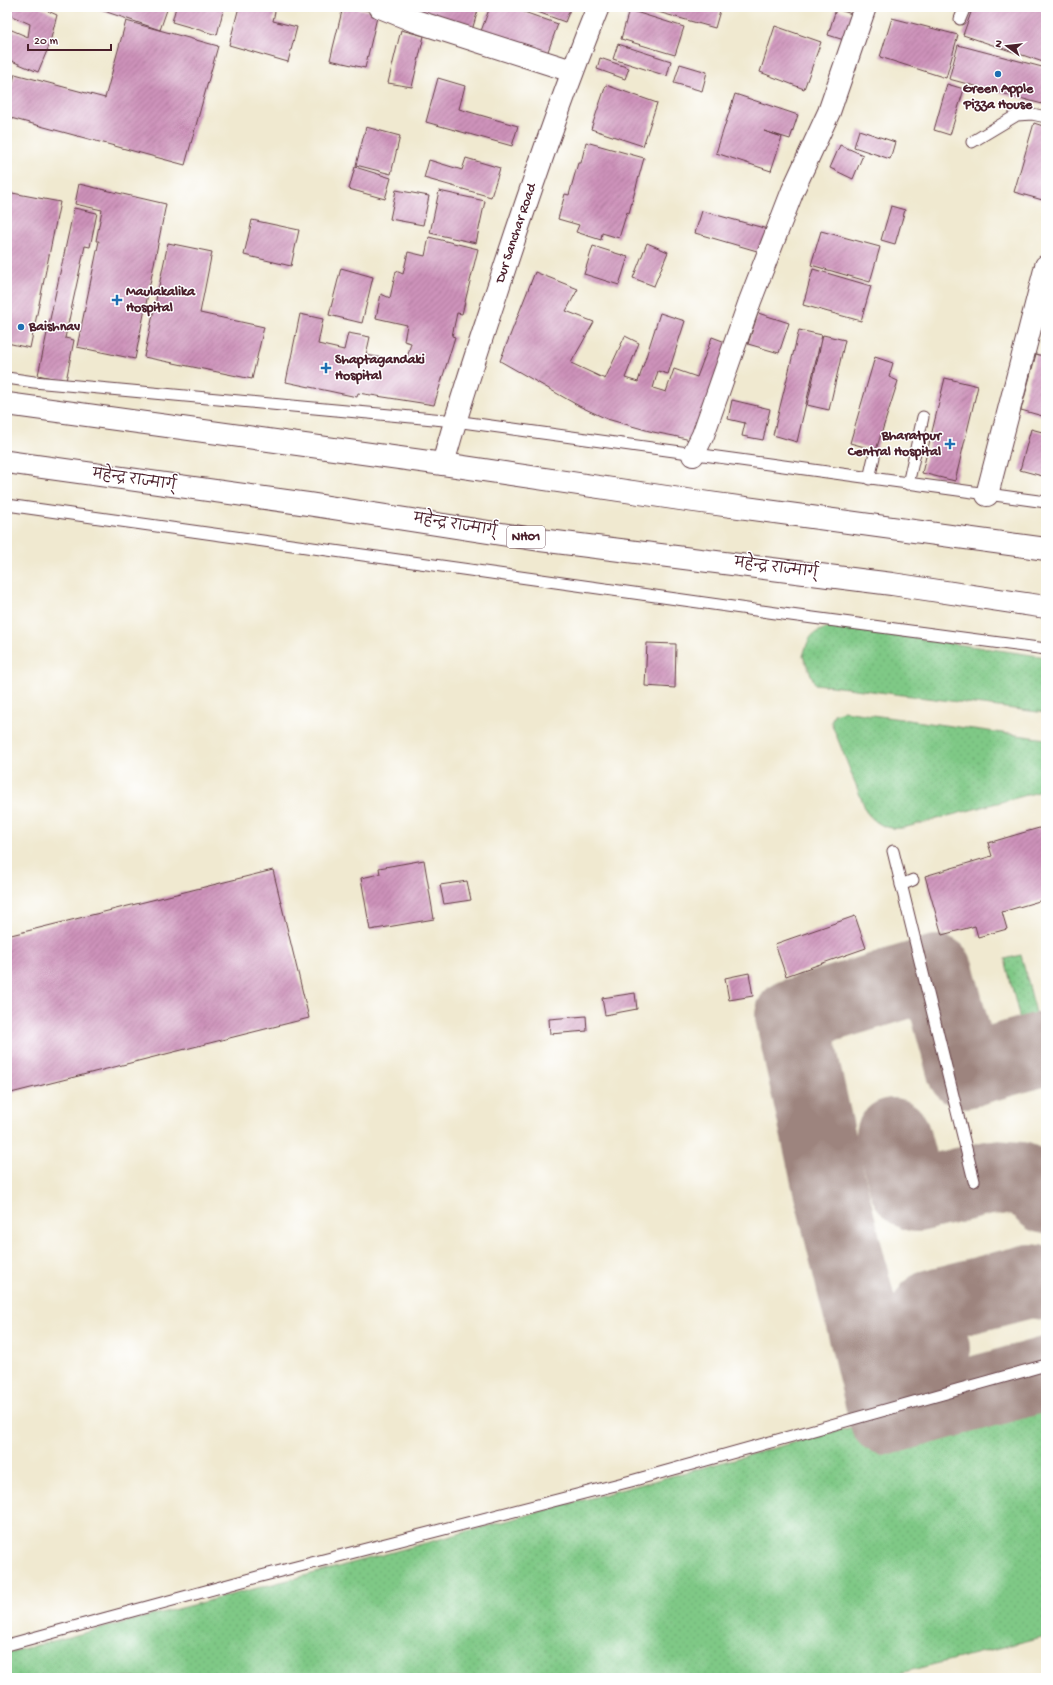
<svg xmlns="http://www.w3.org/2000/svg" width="1053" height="1685" viewBox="0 0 1053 1685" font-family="'Gochi Hand','Playpen Sans Deva',sans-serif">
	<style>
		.green { fill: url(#green-dots); stroke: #647458 }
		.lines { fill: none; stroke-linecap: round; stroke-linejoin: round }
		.taxiway { stroke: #9d847e; stroke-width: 74 }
		.building { fill: url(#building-hatch) }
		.lane-casing { stroke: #633d44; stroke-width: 13 }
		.street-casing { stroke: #633d44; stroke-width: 24 }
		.highway-casing { stroke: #633d44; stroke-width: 24 }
		.lane { stroke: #fff; stroke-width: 11 }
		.street { stroke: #fff; stroke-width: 22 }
		.highway { stroke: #fff; stroke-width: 22 }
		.poi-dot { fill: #1f6fb2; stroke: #fff; stroke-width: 1.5 }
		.labels { text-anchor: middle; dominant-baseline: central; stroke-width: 3; stroke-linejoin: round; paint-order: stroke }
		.shield { fill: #fff; stroke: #80626b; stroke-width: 1 }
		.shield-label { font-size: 13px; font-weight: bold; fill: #4a1f2b }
		.poi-label { font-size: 14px; font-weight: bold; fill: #4a1f2b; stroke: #fff; text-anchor: start }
		.street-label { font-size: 14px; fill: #4a1f2b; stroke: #fff }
	</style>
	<defs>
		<pattern id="green-dots" width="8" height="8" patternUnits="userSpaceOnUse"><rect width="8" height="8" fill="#7fc986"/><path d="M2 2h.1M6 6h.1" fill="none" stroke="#6fac74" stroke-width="1.8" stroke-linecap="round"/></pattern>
		<pattern id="building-hatch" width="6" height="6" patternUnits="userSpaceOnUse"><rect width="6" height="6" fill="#cd92ba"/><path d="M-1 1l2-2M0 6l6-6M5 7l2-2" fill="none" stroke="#a87797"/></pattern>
	</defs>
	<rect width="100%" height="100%" fill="#fff"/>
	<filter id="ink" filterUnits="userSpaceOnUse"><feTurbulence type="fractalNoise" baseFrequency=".025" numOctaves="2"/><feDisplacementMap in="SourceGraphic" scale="8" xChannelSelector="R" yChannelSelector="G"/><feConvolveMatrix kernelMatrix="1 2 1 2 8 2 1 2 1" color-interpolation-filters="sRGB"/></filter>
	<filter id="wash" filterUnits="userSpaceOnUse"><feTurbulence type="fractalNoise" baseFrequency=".012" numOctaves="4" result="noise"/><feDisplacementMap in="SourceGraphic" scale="16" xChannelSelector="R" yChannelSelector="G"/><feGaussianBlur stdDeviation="0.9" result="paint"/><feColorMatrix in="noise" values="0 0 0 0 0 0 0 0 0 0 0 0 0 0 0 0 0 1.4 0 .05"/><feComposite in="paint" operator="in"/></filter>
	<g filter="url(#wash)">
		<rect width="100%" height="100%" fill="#f0e9d0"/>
		<g class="green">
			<path d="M 832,626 L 1046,657 L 1046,713 L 815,684 L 803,656 C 810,635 809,634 832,626 Z"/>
			<path d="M 843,711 L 1046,739 L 1046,790 L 903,828 C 888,830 877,825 867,813 L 831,722 L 834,714 Z"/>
			<path d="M 1021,955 L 1041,1032 L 1024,1036 L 1005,959 Z"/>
			<path d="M 966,970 L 987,1047 L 969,1052 L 948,975 Z"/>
			<path d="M 1046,1374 L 1046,1636 L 880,1678 L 7,1678 L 7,1653 L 323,1571 Z"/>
		</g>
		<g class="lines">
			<g class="taxiway">
				<path d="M 1046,1048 L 964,1071 L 937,972 L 792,1016 L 828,1180 L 886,1418 L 1046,1374"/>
				<path d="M 893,1135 L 906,1185 L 911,1192 L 917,1195 L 993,1177 L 1020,1179 L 1038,1187 L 1046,1197"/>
				<path d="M 933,1348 C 928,1332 920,1319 932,1306 L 1030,1281 L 1046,1283"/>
			</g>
		</g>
		<g id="blocks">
			<g class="building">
				<path d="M 7,7 L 39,7 L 57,15 L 49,46 L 38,72 L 7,59 L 7,28 L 28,37 L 30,24 L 7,14 Z"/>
				<path d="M 92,7 L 168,7 L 160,30 Z"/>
				<path d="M 176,7 L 224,7 L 217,35 L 172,22 Z"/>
				<path d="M 239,7 L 276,7 L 273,21 L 297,27 L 288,62 L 229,45 Z"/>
				<path d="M 343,7 L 352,7 L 378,13 L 365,68 L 330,60 Z"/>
				<path d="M 405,7 L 479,7 L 472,30 Z"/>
				<path d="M 490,7 L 510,7 L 558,24 L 547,54 L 481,31 Z"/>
				<path d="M 524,7 L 571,7 L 565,22 Z"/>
				<path d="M 640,7 L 721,7 L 715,28 Z"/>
				<path d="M 973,7 L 1046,7 L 1046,63 L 963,35 Z"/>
				<path d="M 836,9 L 852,14 L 844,40 L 828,35 Z"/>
				<path d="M 629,10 L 684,27 L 675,55 L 621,39 Z"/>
				<path d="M 892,18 L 958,35 L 946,78 L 880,57 Z"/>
				<path d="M 126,21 L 218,46 L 185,165 L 7,117 L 7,104 L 15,74 L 105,98 Z"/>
				<path d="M 775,26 L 821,42 L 804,89 L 760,72 Z"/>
				<path d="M 401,30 L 424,36 L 412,87 L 388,83 Z"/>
				<path d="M 618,44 L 671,61 L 667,76 L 613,59 Z"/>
				<path d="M 958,45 L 1046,68 L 1046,105 L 949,79 Z"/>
				<path d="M 600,58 L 629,68 L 625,79 L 597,69 Z"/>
				<path d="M 680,64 L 707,72 L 702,91 L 674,83 Z"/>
				<path d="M 438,78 L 465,86 L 459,109 L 518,126 L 512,146 L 426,122 Z"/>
				<path d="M 947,84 L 964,89 L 950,135 L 934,130 Z"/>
				<path d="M 606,85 L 657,103 L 643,146 L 591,129 Z"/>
				<path d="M 735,94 L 798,115 L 790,139 L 764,131 L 782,137 L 771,171 L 716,153 Z"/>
				<path d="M 1034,123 L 1046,127 L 1046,201 L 1014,192 Z"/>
				<path d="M 366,127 L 400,136 L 391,174 L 356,165 Z"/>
				<path d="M 859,130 L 895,142 L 890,159 L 854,147 Z"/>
				<path d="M 586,142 L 644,158 L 629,213 L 627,212 L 619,238 L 602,233 L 601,240 L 576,232 L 579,225 L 558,219 L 565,194 L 569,195 L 578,163 L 581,163 Z"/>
				<path d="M 840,145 L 863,155 L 853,179 L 830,168 Z"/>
				<path d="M 466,158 L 500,168 L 491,197 L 424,178 L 429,160 L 462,170 Z"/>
				<path d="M 355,167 L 391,178 L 385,199 L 349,189 Z"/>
				<path d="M 79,184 L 166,204 L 135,359 L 77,347 L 99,241 L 96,241 L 102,210 L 75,204 Z"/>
				<path d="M 396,190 L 429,196 L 423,225 L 390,219 Z"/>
				<path d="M 439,191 L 485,201 L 476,243 L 430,233 Z"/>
				<path d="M 7,192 L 60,202 L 30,348 L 7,343 Z"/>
				<path d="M 891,206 L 905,210 L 895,244 L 881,240 Z"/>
				<path d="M 74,208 L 97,213 L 90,247 L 85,246 L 65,338 L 74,340 L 66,381 L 38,375 Z"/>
				<path d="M 702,211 L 771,230 L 764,253 L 695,233 Z"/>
				<path d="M 252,220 L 299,230 L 291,266 L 244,255 Z"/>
				<path d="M 821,231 L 880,247 L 870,282 L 811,265 Z"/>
				<path d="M 429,237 L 478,249 L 462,314 L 457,313 L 452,336 L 455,337 L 434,405 L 358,393 L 357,397 L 286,382 L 300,314 L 323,319 L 318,344 L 344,350 L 348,333 L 370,337 L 366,355 L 406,362 L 411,343 L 404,341 L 407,325 L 376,318 L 381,294 L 390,298 L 396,271 L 403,274 L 408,252 L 425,256 Z"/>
				<path d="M 168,243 L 212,252 L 200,313 L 264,327 L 252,379 L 144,357 Z"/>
				<path d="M 647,243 L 668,252 L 654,286 L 633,278 Z"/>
				<path d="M 593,246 L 628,257 L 619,285 L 584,274 Z"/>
				<path d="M 341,268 L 373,277 L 362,323 L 329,315 Z"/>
				<path d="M 813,269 L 871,286 L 861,321 L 803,305 Z"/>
				<path d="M 535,272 L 578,289 L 566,311 L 594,322 L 571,363 L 605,379 L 625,336 L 639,343 L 625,378 L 638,382 L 660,313 L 685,321 L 668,374 L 658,371 L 653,388 L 666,392 L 674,369 L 697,377 L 712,337 L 728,343 L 694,441 L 674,436 L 653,432 L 607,419 L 579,406 L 500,361 Z"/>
				<path d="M 758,313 L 789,323 L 779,353 L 748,344 Z"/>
				<path d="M 799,330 L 822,335 L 797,442 L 773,435 Z"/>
				<path d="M 823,335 L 845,340 L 829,410 L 807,405 Z"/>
				<path d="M 1036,354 L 1046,357 L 1046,417 L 1021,410 Z"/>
				<path d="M 875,357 L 893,363 L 889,377 L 898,381 L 876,450 L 850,443 Z"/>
				<path d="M 945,378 L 978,386 L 955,481 L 922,473 Z"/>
				<path d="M 732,400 L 770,409 L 763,440 L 742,436 L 745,423 L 728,419 Z"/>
				<path d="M 1031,429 L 1046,433 L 1046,477 L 1020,470 Z"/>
				<path d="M 647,643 L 676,644 L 675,688 L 645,686 Z"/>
				<path d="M 1046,826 L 1046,899 L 1002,912 L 1007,929 L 978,937 L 975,926 L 942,935 L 925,876 L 992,856 L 988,843 Z"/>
				<path d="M 424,860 L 434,919 L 370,930 L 361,878 L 380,874 L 379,868 Z"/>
				<path d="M 273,870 L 309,1018 L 7,1094 L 7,936 Z"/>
				<path d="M 467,881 L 471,900 L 444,904 L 440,885 Z"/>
				<path d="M 855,916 L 866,948 L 786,976 L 775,944 Z"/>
				<path d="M 749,973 L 753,996 L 729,1000 L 725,978 Z"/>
				<path d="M 635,993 L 637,1009 L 605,1015 L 602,998 Z"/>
				<path d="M 586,1016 L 587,1031 L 550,1034 L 549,1019 Z"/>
			</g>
		</g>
	</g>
	<g filter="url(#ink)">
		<use href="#blocks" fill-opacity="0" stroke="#633d44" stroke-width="1"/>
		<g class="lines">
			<defs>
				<g id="lane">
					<path d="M 960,19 L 965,7"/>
					<path d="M 972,142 L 1017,115 L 1032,114 L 1046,117"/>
					<path d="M 7,378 L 34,382 L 455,421 L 1046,502"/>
					<path d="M 869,479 L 874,457"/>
					<path d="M 908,484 L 923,417"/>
					<path d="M 7,505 L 783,614 L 1046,649"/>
					<path d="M 893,851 L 974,1181"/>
					<path d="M 901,885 L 913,880"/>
					<path d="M 7,1645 L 261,1576 L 631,1481 L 1046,1365"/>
				</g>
				<g id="street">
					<path d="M 380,7 L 412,20 L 572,71"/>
					<path d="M 693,455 L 703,435 L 750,301 L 793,190 L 829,112 L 865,7"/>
					<path id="s1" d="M 443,464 C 460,401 481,340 501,279 C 531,187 562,96 598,7"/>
					<path d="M 987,495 L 1046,266"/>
				</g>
				<g id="highway">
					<path d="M 7,404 L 443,464 L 687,500 L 1046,549"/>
					<path d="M 7,462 L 308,504 L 540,540 L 892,584 L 1046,607"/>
				</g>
			</defs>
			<use href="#lane" class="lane-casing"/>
			<use href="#street" class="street-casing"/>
			<use href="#highway" class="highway-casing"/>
			<use href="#lane" class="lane"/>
			<use href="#street" class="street"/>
			<use href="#highway" class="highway"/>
		</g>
	</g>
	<g class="poi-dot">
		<circle cx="998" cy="74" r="4"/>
		<path d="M115 294h4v4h4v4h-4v4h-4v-4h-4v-4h4z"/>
		<circle cx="21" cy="327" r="4"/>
		<path d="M324 362h4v4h4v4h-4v4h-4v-4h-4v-4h4z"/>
		<path d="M948 438h4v4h4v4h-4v4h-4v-4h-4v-4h4z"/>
	</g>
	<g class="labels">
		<rect class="shield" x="507" y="526" width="38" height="22" rx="3"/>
		<g class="shield-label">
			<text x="526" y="537">NH01</text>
		</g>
		<g class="poi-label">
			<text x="998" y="89" text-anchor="middle">Green Apple<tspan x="998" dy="16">Pizza House</tspan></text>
			<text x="126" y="292">Maulakalika<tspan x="126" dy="16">Hospital</tspan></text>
			<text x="29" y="327">Baishnav</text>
			<text x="335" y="360">Shaptagandaki<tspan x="335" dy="16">Hospital</tspan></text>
			<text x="941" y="436" text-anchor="end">Bharatpur<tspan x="941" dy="16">Central Hospital</tspan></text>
		</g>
		<g class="street-label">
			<text stroke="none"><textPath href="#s1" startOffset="242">Dur Sanchar Road</textPath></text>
			<text transform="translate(134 481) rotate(8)">महेन्द्र राज्मार्ग्</text>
			<text transform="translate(455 526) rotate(9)">महेन्द्र राज्मार्ग्</text>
			<text transform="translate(776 569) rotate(7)">महेन्द्र राज्मार्ग्</text>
		</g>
	</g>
	<rect width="1053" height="1685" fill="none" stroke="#fff" stroke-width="24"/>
	<g transform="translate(1007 46) rotate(285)" stroke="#ffffff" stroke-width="3" paint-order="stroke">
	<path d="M0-3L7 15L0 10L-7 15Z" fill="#4a1f2b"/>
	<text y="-6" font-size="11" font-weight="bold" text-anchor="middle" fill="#4a1f2b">N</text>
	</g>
	<path d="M28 44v6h83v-6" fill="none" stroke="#4a1f2b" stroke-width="2"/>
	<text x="34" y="44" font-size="12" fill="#4a1f2b" stroke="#ffffff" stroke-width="3" paint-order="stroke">20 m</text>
</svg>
